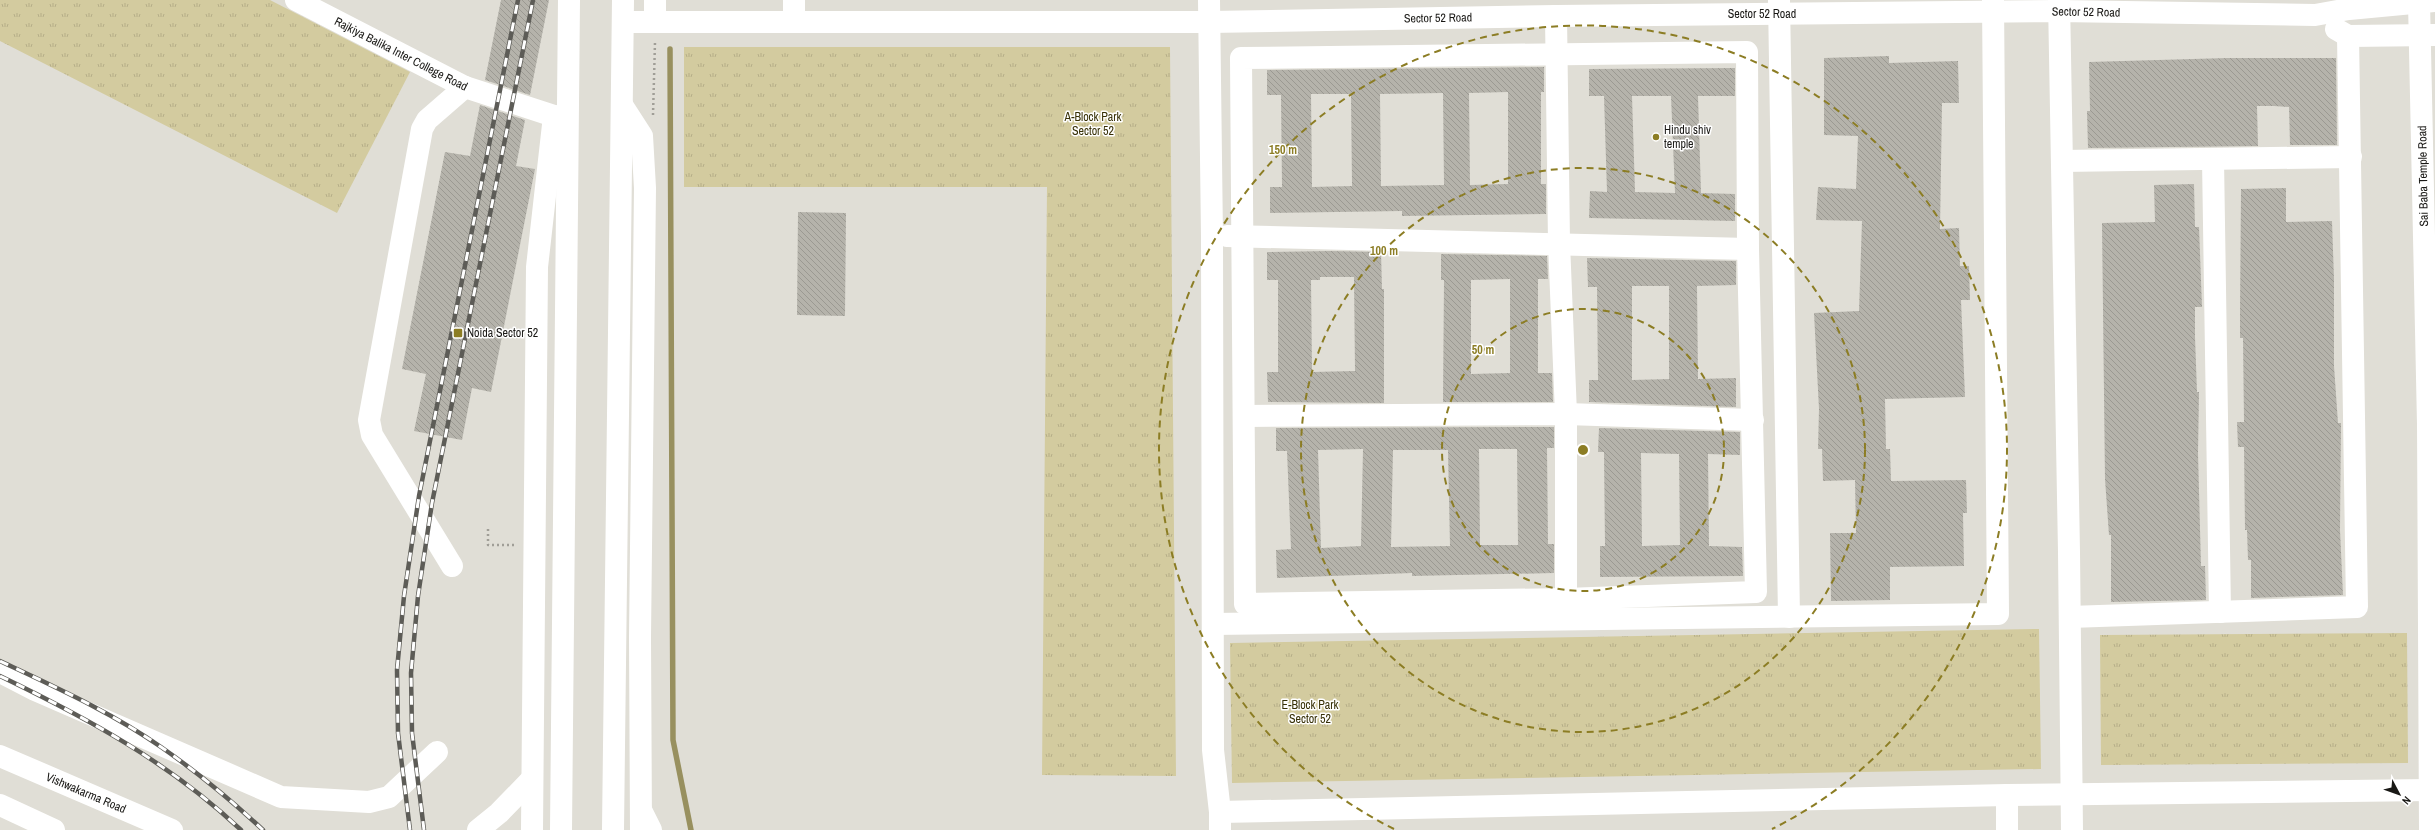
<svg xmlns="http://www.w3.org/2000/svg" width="2435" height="830" viewBox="0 0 2435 830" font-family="'Archivo Narrow',sans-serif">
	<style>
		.park { fill: url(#park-tufts) }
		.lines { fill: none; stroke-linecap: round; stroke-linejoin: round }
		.stream { stroke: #98905f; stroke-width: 5.5 }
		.building { fill: url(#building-back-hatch); fill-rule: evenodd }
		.path { stroke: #a09e97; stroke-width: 2.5; stroke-dasharray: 2 3; stroke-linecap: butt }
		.minor { stroke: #fff; stroke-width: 22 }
		.major { stroke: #fff; stroke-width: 22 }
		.rail-casing { stroke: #5d5c57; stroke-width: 4.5 }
		.rail { stroke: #fff; stroke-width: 3; stroke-dasharray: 9; stroke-linecap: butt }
		.ring { fill: none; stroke: #8c7d24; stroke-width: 2; stroke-dasharray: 7 5 }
		.poi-dot { fill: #8c7d24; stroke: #fff; stroke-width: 1.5 }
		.labels { text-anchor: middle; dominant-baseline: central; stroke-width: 3; stroke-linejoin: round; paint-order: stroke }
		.street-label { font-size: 12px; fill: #191815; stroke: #fff }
		.park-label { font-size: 12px; fill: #373006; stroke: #fff }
		.poi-label { font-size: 12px; fill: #191815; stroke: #fff; text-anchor: start }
		.centre { fill: #8c7d24; stroke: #fff; stroke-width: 2 }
		.ring-label { font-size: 12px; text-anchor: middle; font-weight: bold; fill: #8c7d24; stroke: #fff; stroke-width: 3; stroke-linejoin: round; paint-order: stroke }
	</style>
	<defs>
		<pattern id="park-tufts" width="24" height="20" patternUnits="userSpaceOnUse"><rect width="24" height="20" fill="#d3cb9f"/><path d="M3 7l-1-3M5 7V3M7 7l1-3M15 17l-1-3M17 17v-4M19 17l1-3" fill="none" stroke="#b5ae88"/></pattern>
		<pattern id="building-back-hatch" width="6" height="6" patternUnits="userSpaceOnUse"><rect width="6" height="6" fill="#b5b3ab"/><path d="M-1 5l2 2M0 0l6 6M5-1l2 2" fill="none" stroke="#9b9992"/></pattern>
	</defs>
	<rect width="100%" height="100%" fill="#e0ded6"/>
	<g class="park">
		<path d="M 0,0 L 270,0 L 410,72 L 337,213 L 0,41 Z"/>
		<path d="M 684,47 L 1170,47 L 1176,776 L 1042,775 L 1047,187 L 684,187 Z"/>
		<path d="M 2039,629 L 2041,769 L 1232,783 L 1230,643 Z"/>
		<path d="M 2407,633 L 2408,763 L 2101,765 L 2100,635 Z"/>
	</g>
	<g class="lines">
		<path class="stream" d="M 670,49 L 673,740 L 691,830"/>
	</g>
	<g class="building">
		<path d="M 501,0 L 549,0 L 530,95 L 485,80 Z"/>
		<path d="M 1889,56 L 1889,63 L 1958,61 L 1959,103 L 1942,103 L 1940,229 L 1959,228 L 1960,266 L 1969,266 L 1970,300 L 1961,300 L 1965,397 L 1885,399 L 1886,449 L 1890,449 L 1891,481 L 1966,480 L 1967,513 L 1963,513 L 1964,566 L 1890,567 L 1890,600 L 1831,601 L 1830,533 L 1856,533 L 1855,480 L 1823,481 L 1822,449 L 1818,449 L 1819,409 L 1814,313 L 1859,311 L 1862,221 L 1816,220 L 1818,187 L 1856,189 L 1858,136 L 1824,135 L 1824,58 Z"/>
		<path d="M 2227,58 L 2336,58 L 2337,145 L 2290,145 L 2289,107 L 2274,106 L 2257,106 L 2258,146 L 2088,148 L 2087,111 L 2090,111 L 2089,62 Z"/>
		<path d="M 1544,67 L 1544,92 L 1541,92 L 1541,184 L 1546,184 L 1546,214 L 1402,216 L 1402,211 L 1270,213 L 1270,187 L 1282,187 L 1281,95 L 1267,95 L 1267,70 ZM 1508,92 L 1508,184 L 1470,185 L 1469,93 ZM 1443,93 L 1444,185 L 1381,186 L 1380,94 ZM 1311,94 L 1351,94 L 1352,186 L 1312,187 Z"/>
		<path d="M 1735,68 L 1735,96 L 1698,96 L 1701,193 L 1735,194 L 1735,221 L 1589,218 L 1590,191 L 1607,192 L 1604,96 L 1589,96 L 1589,69 ZM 1632,96 L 1671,96 L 1675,193 L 1635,192 Z"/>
		<path d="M 480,105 L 525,120 L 516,166 L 535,169 L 491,392 L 472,388 L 462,440 L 414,431 L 426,374 L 402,369 L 445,152 L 470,156 Z"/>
		<path d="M 2194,184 L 2195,227 L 2199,227 L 2201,280 L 2202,307 L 2195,307 L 2195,337 L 2197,392 L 2199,392 L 2198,453 L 2201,566 L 2205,566 L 2206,600 L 2111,602 L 2111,535 L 2109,535 L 2105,479 L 2102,223 L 2155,222 L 2154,185 Z"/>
		<path d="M 2286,188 L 2286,222 L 2332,221 L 2334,279 L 2334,366 L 2338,423 L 2341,423 L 2340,530 L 2343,595 L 2251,598 L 2251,560 L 2248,560 L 2247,530 L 2245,530 L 2244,447 L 2238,447 L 2237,422 L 2244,422 L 2243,338 L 2240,338 L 2240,312 L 2241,189 Z"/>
		<path d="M 798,212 L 846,213 L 845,316 L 797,315 Z"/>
		<path d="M 1330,251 L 1381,252 L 1382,289 L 1384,289 L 1384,403 L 1268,402 L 1267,372 L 1278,372 L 1278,280 L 1267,280 L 1267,252 ZM 1320,277 L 1354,277 L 1355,371 L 1312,372 L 1311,280 L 1320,280 Z"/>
		<path d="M 1441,254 L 1547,256 L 1548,279 L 1538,279 L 1538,373 L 1552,373 L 1553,402 L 1443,402 L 1444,280 L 1441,280 ZM 1510,279 L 1510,373 L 1471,374 L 1471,280 Z"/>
		<path d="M 1587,258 L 1736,261 L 1736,285 L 1697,286 L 1698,379 L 1736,378 L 1736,407 L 1589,402 L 1589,380 L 1598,380 L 1597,287 L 1588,287 ZM 1632,286 L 1669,286 L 1669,379 L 1632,380 Z"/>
		<path d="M 1554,427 L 1554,448 L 1547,448 L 1548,544 L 1554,544 L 1554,573 L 1412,576 L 1412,573 L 1277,578 L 1276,550 L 1291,549 L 1287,451 L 1276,451 L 1276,428 ZM 1363,449 L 1361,546 L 1321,548 L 1318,450 ZM 1479,449 L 1517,449 L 1518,545 L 1480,545 ZM 1393,450 L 1448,450 L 1450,546 L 1391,547 Z"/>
		<path d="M 1599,428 L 1740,432 L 1740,455 L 1708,454 L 1709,546 L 1742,547 L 1743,576 L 1600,577 L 1600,546 L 1605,546 L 1604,452 L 1598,452 ZM 1641,453 L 1679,454 L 1680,545 L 1642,546 Z"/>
	</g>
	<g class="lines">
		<g class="path">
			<path d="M 653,115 L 655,42"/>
			<path d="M 488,529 L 488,545 L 514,545"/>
		</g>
		<g class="minor">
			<path d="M 296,0 L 465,87 L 554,116"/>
			<path d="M 794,0 L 794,21"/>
			<path d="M 1209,0 L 1212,237 L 1213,750 L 1220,812 L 1220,830"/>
			<path d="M 1779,0 L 1789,617"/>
			<path d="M 2059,0 L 2069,552 L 2072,830"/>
			<path d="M 2419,2 L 2428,424 L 2430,830"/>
			<path d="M 1556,16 L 1559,243 L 1566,414 L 1566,599"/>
			<path d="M 623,22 L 1209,22 L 1556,16 L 2059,11 L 2315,15 L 2349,9 L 2435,1"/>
			<path d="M 655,22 L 655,0"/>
			<path d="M 2336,29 L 2348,36 L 2435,35"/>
			<path d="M 1747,52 L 1748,249 L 1756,592 L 1566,599 L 1245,604 L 1241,58 Z"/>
			<path d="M 622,105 L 642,136 L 645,188 L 640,638 L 641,830"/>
			<path d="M 2213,159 L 2220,612"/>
			<path d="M 2062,161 L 2351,157"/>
			<path d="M 1227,236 L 1748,249"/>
			<path d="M 1244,416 L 1566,414 L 1753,420"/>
			<path d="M 452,566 L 372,435 L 369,420 L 422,129 L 427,120 L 465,87"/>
			<path d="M 2070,617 L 2357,607 L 2348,36"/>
			<path d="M 1213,624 L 1998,614 L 1993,0"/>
			<path d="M 0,672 L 35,690 L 281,797 L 369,802 L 389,797 L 437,752"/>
			<path d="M 2007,795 L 2007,830"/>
			<path d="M 1220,812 L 2007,795 L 2430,790"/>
			<path d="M 532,830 L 537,267 L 554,116"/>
		</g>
		<g class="major">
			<path d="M 0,756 L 172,830"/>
			<path d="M 0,805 L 54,830"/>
			<path d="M 642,812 L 651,830"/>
			<path d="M 478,830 L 499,813 L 532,779"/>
			<path d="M 561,830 L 569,0"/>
			<path d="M 613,830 L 623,0"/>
		</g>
		<defs>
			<g id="rail">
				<path d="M 0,661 C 55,687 111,712 161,747 C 197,772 231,800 263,830"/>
				<path d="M 0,676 C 87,718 170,763 241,830"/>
				<path d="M 410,830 L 398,733 L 397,670 L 404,596 L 419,496 L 518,0"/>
				<path d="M 424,830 L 412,733 L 411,673 L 418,596 L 432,503 L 533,0"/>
			</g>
		</defs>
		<use href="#rail" class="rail-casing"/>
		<use href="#rail" class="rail"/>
	</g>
	<g class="ring">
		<circle cx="1583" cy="450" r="141"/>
		<circle cx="1583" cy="450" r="282"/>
		<path d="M1394 829A424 424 0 1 1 1772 829"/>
	</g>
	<g class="poi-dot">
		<circle cx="1656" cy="137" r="4"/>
		<rect x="453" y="328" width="10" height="10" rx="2"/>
	</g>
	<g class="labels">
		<g class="street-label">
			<text transform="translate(2086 12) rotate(1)">Sector 52 Road</text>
			<text x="1762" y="14">Sector 52 Road</text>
			<text transform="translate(1438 18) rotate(-1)">Sector 52 Road</text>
			<text transform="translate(401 54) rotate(27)">Rajkiya Balika Inter College Road</text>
			<text transform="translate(2423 176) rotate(-91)">Sai Baba Temple Road</text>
			<text transform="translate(86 793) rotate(23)">Vishwakarma Road</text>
		</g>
		<g class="park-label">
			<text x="1093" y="117">A-Block Park<tspan x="1093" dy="14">Sector 52</tspan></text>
			<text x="1310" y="705">E-Block Park<tspan x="1310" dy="14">Sector 52</tspan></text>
		</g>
		<g class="poi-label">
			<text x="1664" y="130">Hindu shiv<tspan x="1664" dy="14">temple</tspan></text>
			<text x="467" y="333">Noida Sector 52</text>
		</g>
	</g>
	<circle cx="1583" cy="450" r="6" class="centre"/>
	<g class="ring-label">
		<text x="1283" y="154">150 m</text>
		<text x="1384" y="255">100 m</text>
		<text x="1483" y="354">50 m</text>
	</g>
	<g transform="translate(2399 794) rotate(131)" stroke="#ffffff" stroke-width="3" paint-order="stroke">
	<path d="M0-3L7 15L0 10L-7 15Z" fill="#191815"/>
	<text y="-6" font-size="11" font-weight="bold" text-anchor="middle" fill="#191815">N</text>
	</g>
</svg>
